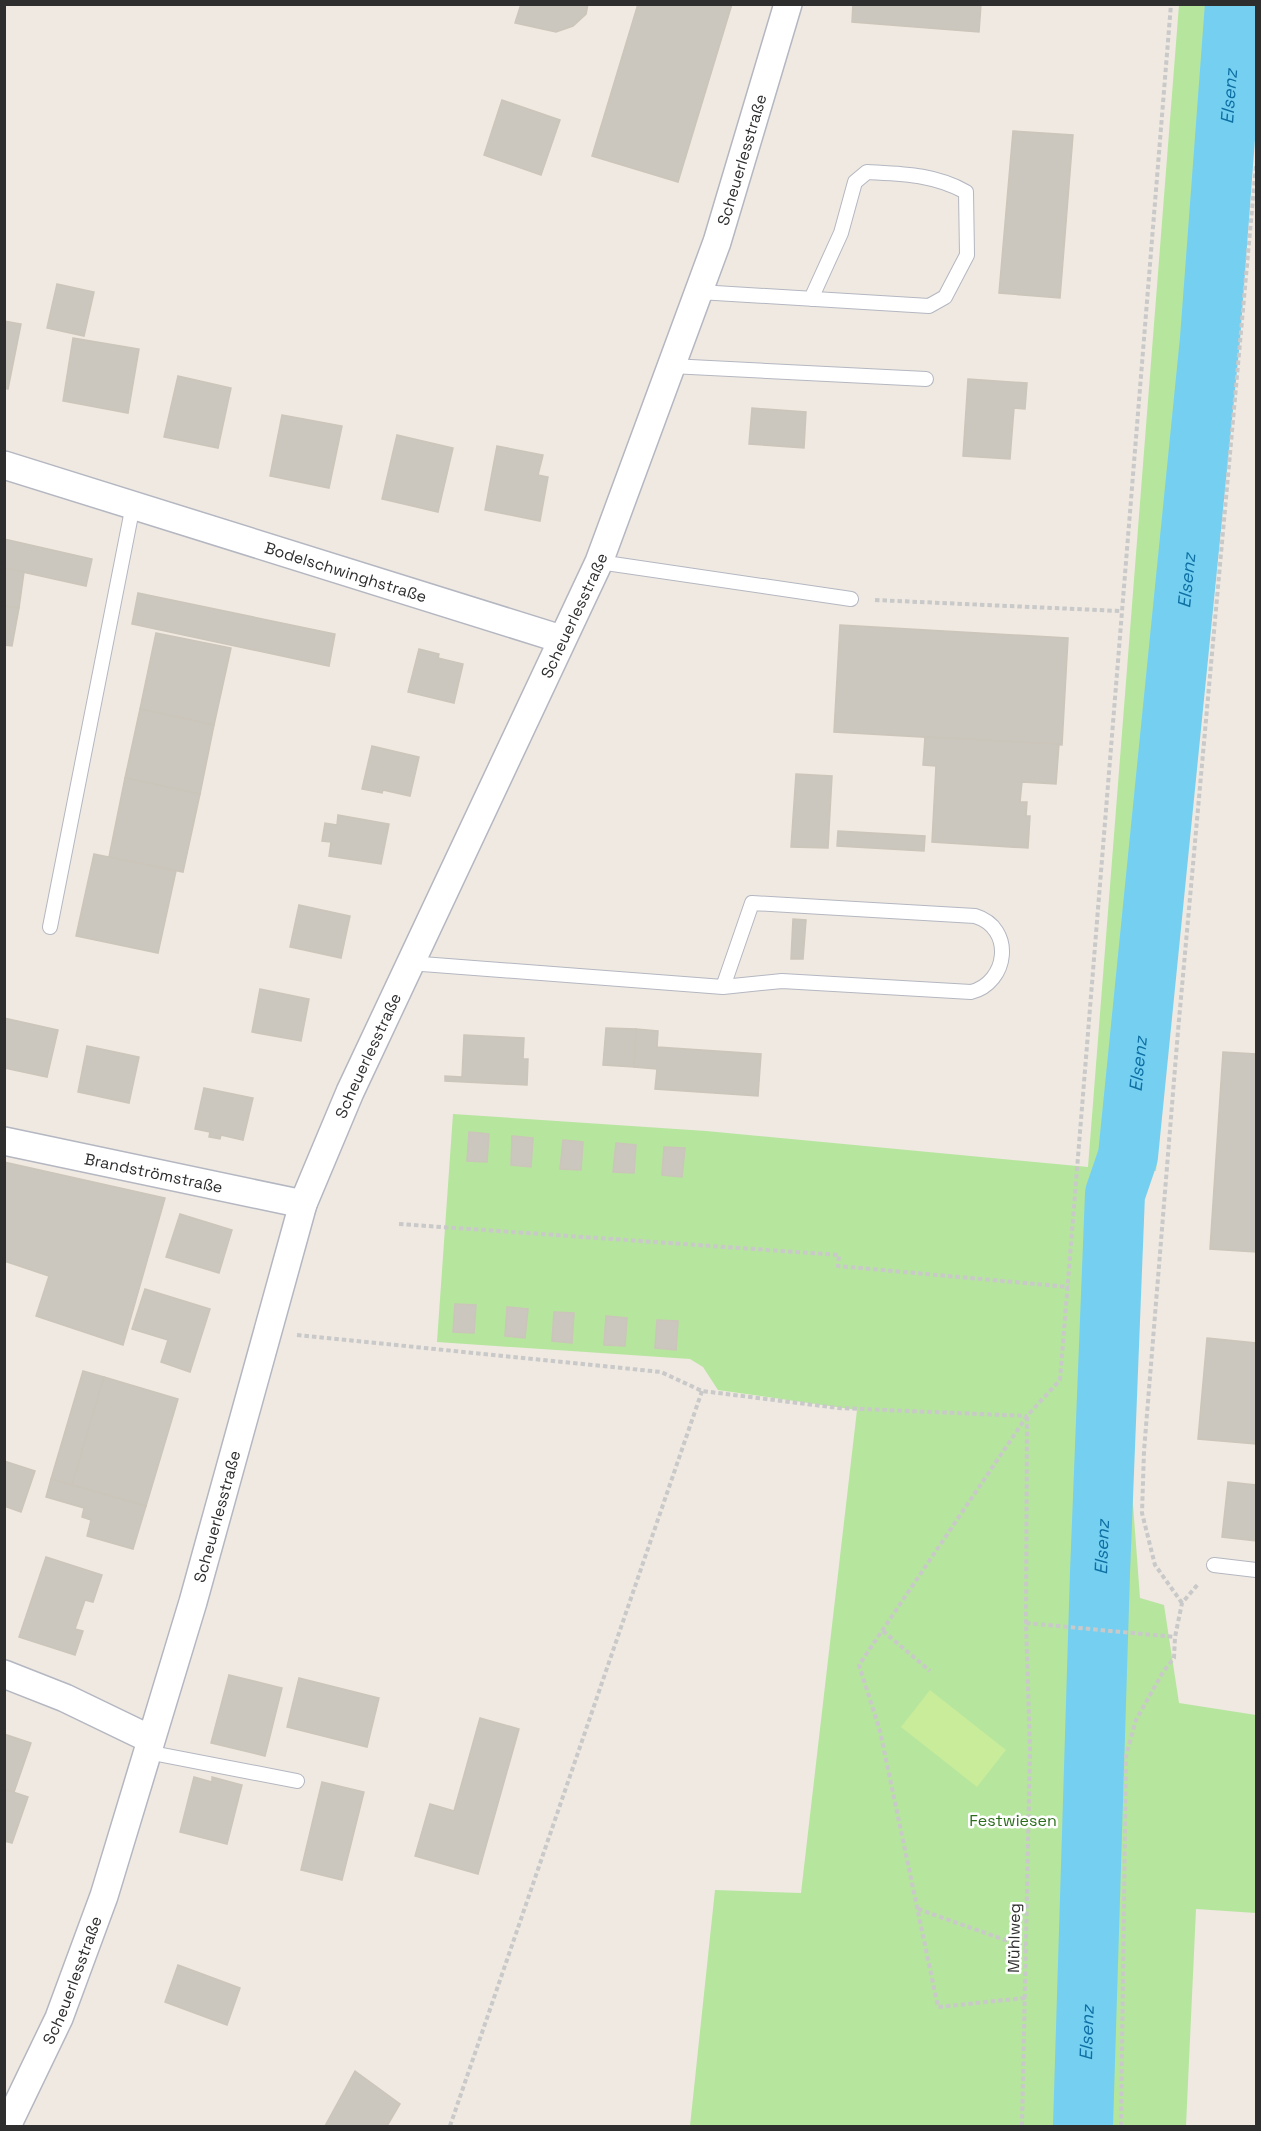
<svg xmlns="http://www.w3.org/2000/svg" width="1261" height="2131" viewBox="0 0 1261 2131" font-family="'Space Grotesk',sans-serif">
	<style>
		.green { fill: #b6e59e }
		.pitch { fill: #c9ec9a }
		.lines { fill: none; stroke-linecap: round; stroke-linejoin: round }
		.river { stroke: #75cff0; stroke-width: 60 }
		.building { fill: #cbc7bf; stroke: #cbc5ba; stroke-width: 1.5 }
		.service-casing { stroke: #b4b7c1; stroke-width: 16 }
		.minor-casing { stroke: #b4b7c1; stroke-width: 30 }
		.path { stroke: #c9c9c9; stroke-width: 4; stroke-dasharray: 4.5 3; stroke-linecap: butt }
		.service { stroke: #fff; stroke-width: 14 }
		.minor { stroke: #fff; stroke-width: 27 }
		.labels { text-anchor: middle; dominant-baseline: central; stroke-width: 5; stroke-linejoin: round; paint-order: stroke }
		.street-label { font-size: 16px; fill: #2e2e2e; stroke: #fff }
		.park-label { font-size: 16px; fill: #2c6e1b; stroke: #fff }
		.water-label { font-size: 18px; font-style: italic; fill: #0d6fa3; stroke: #fff }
	</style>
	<rect width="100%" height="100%" fill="#efe9e1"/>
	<path class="green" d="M 1179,5 L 1256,5 L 1256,114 L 1156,1171 L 1107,1169 L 1090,1449 L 1129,1451 L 1140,1598 L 1164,1605 L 1179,1703 L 1256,1715 L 1256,1913 L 1196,1909 L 1186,2126 L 690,2126 L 715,1890 L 801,1893 L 857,1410 L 718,1390 L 703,1367 L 690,1359 L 437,1342 L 453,1114 L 706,1131 L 1088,1167 Z"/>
	<path class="pitch" d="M 930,1690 L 1006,1750 L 977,1787 L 901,1727 Z"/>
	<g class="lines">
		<path class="river" id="s1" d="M 1083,2126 L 1100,1573 L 1115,1194 L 1128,1156 L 1210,339 L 1235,4"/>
	</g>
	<g class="building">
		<path d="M 521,4 L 588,4 L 586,14 L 573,26 L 556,32 L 515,23 Z"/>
		<path d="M 638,4 L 732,4 L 678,182 L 592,156 Z"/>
		<path d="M 853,4 L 981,4 L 979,32 L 852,22 Z"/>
		<path d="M 502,100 L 560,120 L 541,175 L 484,155 Z"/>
		<path d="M 1013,131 L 1073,135 L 1060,298 L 999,293 Z"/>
		<path d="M 57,284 L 94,292 L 84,336 L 47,328 Z"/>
		<path d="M 4,321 L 21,324 L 8,389 L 4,388 Z"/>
		<path d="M 73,338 L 139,349 L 128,413 L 63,401 Z"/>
		<path d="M 178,376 L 231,388 L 218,448 L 164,437 Z"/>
		<path d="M 968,379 L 1027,383 L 1025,409 L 1014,408 L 1010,459 L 963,456 Z"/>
		<path d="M 752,408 L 806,412 L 804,448 L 749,444 Z"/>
		<path d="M 282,415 L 342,426 L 329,488 L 270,476 Z"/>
		<path d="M 397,435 L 453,448 L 438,512 L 382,499 Z"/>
		<path d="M 497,446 L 543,455 L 538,475 L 548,477 L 540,521 L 485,510 Z"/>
		<path d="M 4,539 L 92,559 L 86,586 L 4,568 Z"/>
		<path d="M 4,568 L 24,572 L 19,608 L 4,606 Z"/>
		<path d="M 138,593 L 335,634 L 329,666 L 132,624 Z"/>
		<path d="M 4,606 L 19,608 L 12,646 L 4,645 Z"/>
		<path d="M 840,625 L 1068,638 L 1062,745 L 834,732 Z"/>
		<path d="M 156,633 L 231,648 L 214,725 L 140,709 Z"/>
		<path d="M 419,649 L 439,654 L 438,658 L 463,664 L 454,703 L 408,692 Z"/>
		<path d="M 140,709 L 214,725 L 200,794 L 125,778 Z"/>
		<path d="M 925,737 L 1059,744 L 1056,784 L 1022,782 L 1020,802 L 1027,802 L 1026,816 L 1030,816 L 1028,848 L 932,842 L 936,766 L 923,765 Z"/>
		<path d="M 372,746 L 419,757 L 410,796 L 383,790 L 382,793 L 362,789 Z"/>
		<path d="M 796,774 L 832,776 L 828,848 L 791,847 Z"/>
		<path d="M 125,778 L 200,794 L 183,872 L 109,857 Z"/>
		<path d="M 338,815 L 389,824 L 381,864 L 329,856 L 331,842 L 322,841 L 325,823 L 337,825 Z"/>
		<path d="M 838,831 L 925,836 L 924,851 L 837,846 Z"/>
		<path d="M 94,854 L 176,871 L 158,953 L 76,936 Z"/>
		<path d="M 299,905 L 350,916 L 341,958 L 290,947 Z"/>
		<path d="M 793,919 L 806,920 L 803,959 L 791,959 Z"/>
		<path d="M 260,989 L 309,999 L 301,1041 L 252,1032 Z"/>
		<path d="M 4,1018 L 58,1030 L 47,1077 L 4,1068 Z"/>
		<path d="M 606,1028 L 636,1029 L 634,1067 L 603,1065 Z"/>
		<path d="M 636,1029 L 658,1031 L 657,1047 L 761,1054 L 758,1096 L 655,1089 L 657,1069 L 634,1067 Z"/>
		<path d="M 464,1035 L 524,1038 L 523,1059 L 528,1059 L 527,1085 L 445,1081 L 445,1076 L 462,1077 Z"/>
		<path d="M 87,1046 L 139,1057 L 129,1103 L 78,1092 Z"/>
		<path d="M 1223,1052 L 1256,1054 L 1256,1252 L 1210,1249 Z"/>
		<path d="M 204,1088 L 253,1098 L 243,1140 L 221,1135 L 220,1139 L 209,1137 L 210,1132 L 195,1129 Z"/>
		<path d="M 469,1132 L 489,1134 L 487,1162 L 467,1161 Z"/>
		<path d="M 512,1136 L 533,1138 L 531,1167 L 511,1165 Z"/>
		<path d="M 563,1140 L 583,1142 L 581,1170 L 560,1169 Z"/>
		<path d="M 616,1143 L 636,1145 L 634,1173 L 613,1172 Z"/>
		<path d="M 664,1147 L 685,1148 L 682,1177 L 662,1175 Z"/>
		<path d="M 4,1162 L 165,1198 L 123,1345 L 36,1316 L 49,1276 L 4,1261 Z"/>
		<path d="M 180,1214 L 232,1230 L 219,1273 L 166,1257 Z"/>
		<path d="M 145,1289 L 210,1309 L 190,1372 L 161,1362 L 168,1340 L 132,1329 Z"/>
		<path d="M 455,1304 L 476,1305 L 474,1333 L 453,1332 Z"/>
		<path d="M 507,1307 L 528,1309 L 525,1338 L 505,1336 Z"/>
		<path d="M 554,1312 L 574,1313 L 572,1343 L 552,1341 Z"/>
		<path d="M 606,1316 L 627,1318 L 625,1346 L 604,1345 Z"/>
		<path d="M 657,1320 L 678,1321 L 676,1350 L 655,1348 Z"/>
		<path d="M 1207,1338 L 1256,1343 L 1256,1444 L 1198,1439 Z"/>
		<path d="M 83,1371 L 104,1377 L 72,1485 L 51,1479 Z"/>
		<path d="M 104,1377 L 178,1399 L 146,1506 L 72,1485 Z"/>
		<path d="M 4,1461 L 35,1471 L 21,1512 L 4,1506 Z"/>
		<path d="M 51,1479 L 146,1506 L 133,1549 L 87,1536 L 91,1520 L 82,1517 L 84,1508 L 46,1497 Z"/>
		<path d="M 1228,1482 L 1256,1485 L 1256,1541 L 1222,1537 Z"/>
		<path d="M 46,1557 L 102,1575 L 93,1602 L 85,1600 L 75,1629 L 83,1631 L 75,1655 L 19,1637 Z"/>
		<path d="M 229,1675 L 282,1688 L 265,1756 L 211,1743 Z"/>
		<path d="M 299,1678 L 379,1698 L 367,1747 L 287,1727 Z"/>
		<path d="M 480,1718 L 519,1729 L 478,1874 L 415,1856 L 430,1804 L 454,1811 Z"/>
		<path d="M 4,1734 L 31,1743 L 14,1792 L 4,1789 Z"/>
		<path d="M 194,1777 L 212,1782 L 212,1777 L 242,1785 L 227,1844 L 180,1832 Z"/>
		<path d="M 322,1782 L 364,1792 L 342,1880 L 301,1870 Z"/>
		<path d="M 4,1789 L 28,1797 L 12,1843 L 4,1841 Z"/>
		<path d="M 178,1965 L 240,1988 L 227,2025 L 165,2002 Z"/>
		<path d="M 355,2071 L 400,2104 L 387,2126 L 325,2126 Z"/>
	</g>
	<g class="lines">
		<defs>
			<g id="service">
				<path d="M 699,292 L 929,306 L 945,297 L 967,255 L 966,192 C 934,174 902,174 867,172 L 855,182 L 841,233 L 811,299"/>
				<path d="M 671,366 L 926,379"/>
				<path d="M 599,562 L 851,599"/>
				<path d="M 50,927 L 133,505"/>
				<path d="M 409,963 L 723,987 L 782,981 L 971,992 C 1008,983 1015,928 975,916 L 752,903 L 723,987"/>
				<path d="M 1214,1565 L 1256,1570"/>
				<path d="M 147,1752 L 297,1781"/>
			</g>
			<g id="minor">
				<path id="s2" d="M 4,465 L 561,639"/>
				<path id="s3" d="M 4,1141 L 303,1204"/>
				<path d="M 4,1674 L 65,1698 L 150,1739"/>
				<path id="s4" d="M 7,2126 L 59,2018 L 104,1896 L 193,1602 L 303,1204 L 350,1092 L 599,562 L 717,242 L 788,4"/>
			</g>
		</defs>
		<use href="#service" class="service-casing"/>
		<use href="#minor" class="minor-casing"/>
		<g class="path">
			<path d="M 875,600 L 1120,611"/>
			<path d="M 399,1224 L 839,1255 L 838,1266 L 1069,1287"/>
			<path d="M 297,1335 L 661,1372 L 702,1391 L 838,1408 L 1027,1416"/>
			<path d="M 1182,1603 L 1155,1565 L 1142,1513 L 1144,1451 L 1178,1031 L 1256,165"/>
			<path d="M 1026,1623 L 1175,1637"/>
			<path d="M 883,1631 L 930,1671"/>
			<path d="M 918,1909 L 1025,1947"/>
			<path d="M 1025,1998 L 938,2007 L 880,1731 L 859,1665 L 1027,1416 L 1060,1380 L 1171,4"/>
			<path d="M 450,2126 L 702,1391"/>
			<path d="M 1022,2126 L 1030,1750 L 1026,1623 L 1027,1417"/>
			<path d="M 1121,2126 L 1126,1756 L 1136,1720 L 1163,1672 L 1174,1658 L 1175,1637 L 1182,1603 L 1199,1583"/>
		</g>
		<use href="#service" class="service"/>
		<use href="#minor" class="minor"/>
	</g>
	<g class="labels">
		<g class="street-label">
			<text stroke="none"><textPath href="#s4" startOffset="2104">Scheuerlesstraße</textPath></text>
			<text stroke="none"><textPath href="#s2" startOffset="358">Bodelschwinghstraße</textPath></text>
			<text stroke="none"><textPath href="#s4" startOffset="1618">Scheuerlesstraße</textPath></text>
			<text stroke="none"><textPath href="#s4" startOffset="1132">Scheuerlesstraße</textPath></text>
			<text stroke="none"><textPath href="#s3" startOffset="153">Brandströmstraße</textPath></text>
			<text stroke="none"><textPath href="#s4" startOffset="646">Scheuerlesstraße</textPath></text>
			<text transform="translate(1014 1938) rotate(-89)">Mühlweg</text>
			<text stroke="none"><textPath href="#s4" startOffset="160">Scheuerlesstraße</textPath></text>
		</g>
		<g class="park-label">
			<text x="1013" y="1820">Festwiesen</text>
		</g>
		<g class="water-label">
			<text stroke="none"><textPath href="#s1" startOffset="2037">Elsenz</textPath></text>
			<text stroke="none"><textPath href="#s1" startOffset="1551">Elsenz</textPath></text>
			<text stroke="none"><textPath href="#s1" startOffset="1065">Elsenz</textPath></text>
			<text stroke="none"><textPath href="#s1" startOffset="579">Elsenz</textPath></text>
			<text stroke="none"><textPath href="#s1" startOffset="93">Elsenz</textPath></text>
		</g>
	</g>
	<rect width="1261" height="2131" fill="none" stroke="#2e2e2e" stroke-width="12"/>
</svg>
